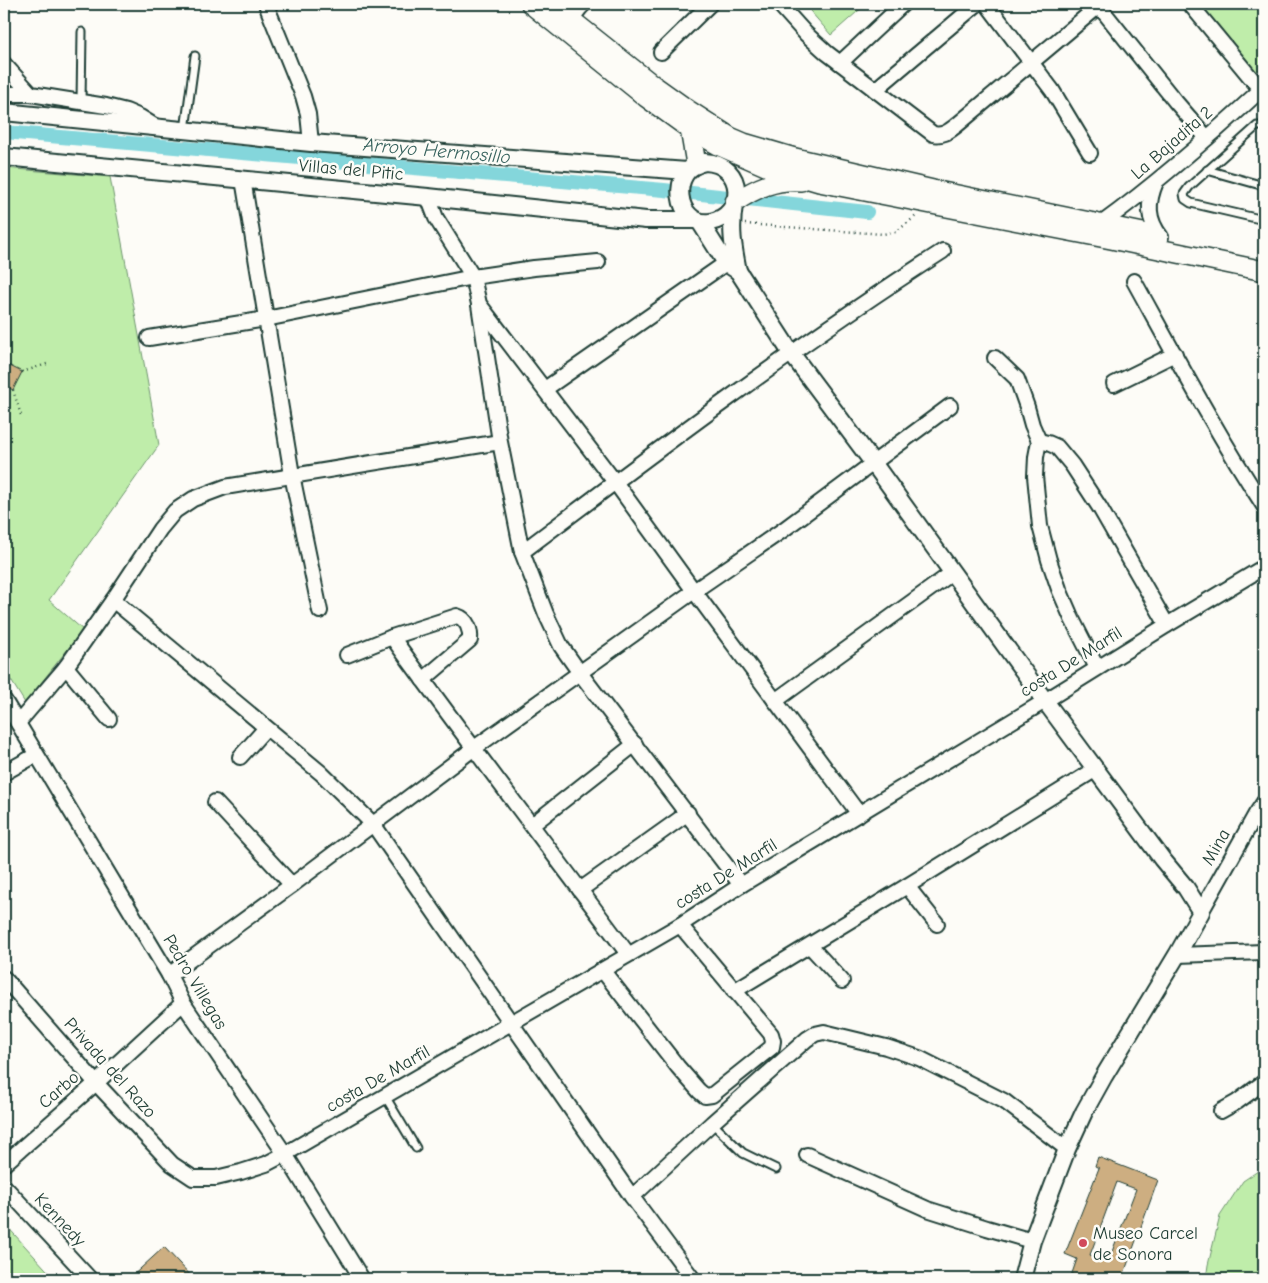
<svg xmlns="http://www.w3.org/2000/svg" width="1268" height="1283" viewBox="0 0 1268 1283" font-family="'Comic Neue',sans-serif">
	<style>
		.green { fill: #bfedaa; stroke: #6f956f }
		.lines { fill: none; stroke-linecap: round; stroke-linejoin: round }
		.canal { stroke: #84d6db; stroke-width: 14 }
		.building { fill: #cdae81; stroke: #1f3d34; fill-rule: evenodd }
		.service-casing { stroke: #1f3d34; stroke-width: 11 }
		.minor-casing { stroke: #1f3d34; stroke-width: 18 }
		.tertiary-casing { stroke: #1f3d34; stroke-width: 20 }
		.secondary-casing { stroke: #1f3d34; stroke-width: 22 }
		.path { stroke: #1f3d34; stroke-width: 2.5; stroke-dasharray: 1 4; stroke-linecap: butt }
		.service { stroke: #fdfcf7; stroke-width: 7 }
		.minor { stroke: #fdfcf7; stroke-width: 14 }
		.tertiary { stroke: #fdfcf7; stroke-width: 16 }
		.secondary { stroke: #fdfcf7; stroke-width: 19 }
		.poi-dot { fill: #d1495b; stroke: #fdfcf7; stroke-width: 2 }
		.labels { text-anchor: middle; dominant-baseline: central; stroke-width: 5; stroke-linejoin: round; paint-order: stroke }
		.street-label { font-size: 18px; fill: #1f3d34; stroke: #fdfcf7 }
		.poi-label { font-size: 18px; fill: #1f3d34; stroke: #fdfcf7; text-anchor: start }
		.water-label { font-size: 19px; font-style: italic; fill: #38635e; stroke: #fdfcf7 }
	</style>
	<rect width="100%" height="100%" fill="#fdfcf7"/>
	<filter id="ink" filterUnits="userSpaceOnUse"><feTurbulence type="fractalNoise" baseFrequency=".02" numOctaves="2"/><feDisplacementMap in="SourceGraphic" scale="10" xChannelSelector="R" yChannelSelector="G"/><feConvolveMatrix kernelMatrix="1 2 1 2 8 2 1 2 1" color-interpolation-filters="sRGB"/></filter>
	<g filter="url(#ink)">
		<g class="green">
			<path d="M 804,4 L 866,4 L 831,35 Z"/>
			<path d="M 1195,4 L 1264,4 L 1264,65 L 1253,75 Z"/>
			<path d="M 4,168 L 110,177 L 159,445 L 49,600 L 83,630 L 25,703 L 4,669 Z"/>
			<path d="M 1264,1167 L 1264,1279 L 1206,1279 L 1208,1265 L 1220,1216 L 1243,1181 Z"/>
			<path d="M 4,1223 L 55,1279 L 4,1279 Z"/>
		</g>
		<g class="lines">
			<path class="canal" d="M 4,132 L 664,190 L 867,212"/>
		</g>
		<g class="building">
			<path d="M 4,363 L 22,372 L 13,390 L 4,385 Z"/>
			<path d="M 1098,1157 L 1158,1180 L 1122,1279 L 1070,1279 L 1077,1259 L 1065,1254 L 1099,1168 L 1095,1166 ZM 1117,1182 L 1136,1189 L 1108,1262 L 1090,1255 Z"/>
			<path d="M 164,1247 L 194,1279 L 129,1279 Z"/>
		</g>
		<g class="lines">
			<defs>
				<g id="service">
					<path d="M 81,102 L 82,32"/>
					<path d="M 1264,126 L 1257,126 L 1189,187 L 1184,194 L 1185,199 L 1191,203 L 1264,220"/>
					<path d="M 185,130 L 195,56"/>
					<path d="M 1207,170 L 1264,186"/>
					<path d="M 385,1096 L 416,1148"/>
					<path d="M 712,1123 L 743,1153 L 776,1169"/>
				</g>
				<g id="minor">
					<path d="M 267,4 L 267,7 L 303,96 L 308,114 L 311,143"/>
					<path d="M 779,4 L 806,34 L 827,53 L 933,134 C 944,136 949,131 957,125 L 1101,4"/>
					<path d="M 987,4 L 1052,90 L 1090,153"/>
					<path d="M 1190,4 L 1261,90"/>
					<path d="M 1099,6 L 1175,101 L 1207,138"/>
					<path d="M 566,26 L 580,8 L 584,4"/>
					<path d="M 661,52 L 710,4"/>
					<path d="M 840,63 L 903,4"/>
					<path d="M 4,64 L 31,94 L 106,106 L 126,111 L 140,117 L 156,127"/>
					<path d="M 875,90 L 977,4"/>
					<path d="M 4,94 L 31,94"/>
					<path d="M 243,179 L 292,475 L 320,611"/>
					<path d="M 1156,182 C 1147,203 1147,219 1161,237"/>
					<path d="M 428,197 L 436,218 L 473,277 L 479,304 L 615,482 L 694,591 L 859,814"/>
					<path d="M 1101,224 C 1159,182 1212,135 1264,87"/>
					<path d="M 1134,281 C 1176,357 1217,434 1264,506"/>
					<path d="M 479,305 L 500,442 L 522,552 L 546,614 L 561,646 L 580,673 L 741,885"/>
					<path d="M 149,338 L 266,319 L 473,277 L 534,268 L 598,262"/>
					<path d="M 995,358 L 1017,379 L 1027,407 L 1032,425 L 1039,441 L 1036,457 L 1035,476 L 1040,526 L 1049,560 L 1059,589 L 1072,619 L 1097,668"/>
					<path d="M 1114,384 L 1175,354"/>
					<path d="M 545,389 L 726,263"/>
					<path d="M 1039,441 L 1048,443 L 1057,447 L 1072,465 L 1100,508 L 1167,625"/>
					<path d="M 522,552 C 660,448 798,344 943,251"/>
					<path d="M 113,600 L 321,773 L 373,824 L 632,1197 L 693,1279"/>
					<path d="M 392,637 C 469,744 550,849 628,954"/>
					<path d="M 347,655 L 392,637 L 457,616 C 467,619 471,630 470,640 L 423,680"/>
					<path d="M 66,667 L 109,719"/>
					<path d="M 4,700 L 169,975 L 183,1003 L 285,1154 L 362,1279"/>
					<path d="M 775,701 L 952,573"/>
					<path d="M 18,723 L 66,667 L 113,600 L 160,529 L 175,511 L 193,499 L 225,487 L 500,442"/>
					<path d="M 240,757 L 266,728"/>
					<path d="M 4,773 L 36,755"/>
					<path d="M 215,802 L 292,885"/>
					<path d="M 532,825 L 635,744"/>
					<path d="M 907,886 L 937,924"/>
					<path d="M 580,890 L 688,813"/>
					<path d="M 1201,912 L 1256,814 L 1264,802"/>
					<path d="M 810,946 L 842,981"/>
					<path d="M 1177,955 L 1264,952"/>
					<path d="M 603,971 L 678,1067 L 699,1091 L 705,1096 L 712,1095 L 772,1047 L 773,1041 L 771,1034 L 680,925"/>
					<path d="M 169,975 L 292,885 L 473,749 L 694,591 L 783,530 L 950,406"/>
					<path d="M 4,978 L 96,1083 L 172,1164 L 193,1178 L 216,1178 L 241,1172 L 266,1164 L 285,1154 L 680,925 L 741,885 L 1045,701 L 1167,625 L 1264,567"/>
					<path d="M 734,991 L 907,886 L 1096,769"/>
					<path d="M 1221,1111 L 1237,1102 L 1264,1082"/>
					<path d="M 807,1155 L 927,1209 L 987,1228 L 1032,1241"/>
					<path d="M 4,1164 L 96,1083 L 183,1003"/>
					<path d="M 4,1186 L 90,1279"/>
					<path d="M 632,1197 L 712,1123 L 807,1039 L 815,1034 L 824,1032 L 886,1047 L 919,1058 L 1004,1101 L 1067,1149"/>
				</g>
				<g id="tertiary">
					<path d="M 4,112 L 311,143 L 687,171"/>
					<path d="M 4,157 L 428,197 L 646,220 L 694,220"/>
					<path d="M 705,162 C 746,164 746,216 710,222 C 676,227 667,168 705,162 Z"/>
					<path d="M 734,205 C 730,230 733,246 738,271"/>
					<path d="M 700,222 L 726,263 L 738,271 L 791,353 L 874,464 L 1045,701 L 1162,859 L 1186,888 L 1201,912 L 1177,955 L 1104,1076 L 1084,1112 L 1067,1149 L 1032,1241 L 1022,1279"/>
				</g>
				<g id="secondary">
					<path d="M 531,4 L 646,97 L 690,129 L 720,146 L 768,167 L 819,182 L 1111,239 L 1264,271"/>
					<path d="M 551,4 L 653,85 L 688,110 L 730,137 L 744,143 L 795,158 L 933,190 L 1148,234"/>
					<path d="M 690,129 L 696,164"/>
					<path d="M 735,202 C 756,188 775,179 801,181"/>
				</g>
			</defs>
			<use href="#service" class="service-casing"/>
			<use href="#minor" class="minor-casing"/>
			<use href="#tertiary" class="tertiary-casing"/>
			<use href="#secondary" class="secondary-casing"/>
			<g class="path">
				<path d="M 745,224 L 883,234 L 896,232 L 916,216"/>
				<path d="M 22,372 L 50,363"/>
				<path d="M 13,390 L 21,415"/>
			</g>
			<use href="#service" class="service"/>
			<use href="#minor" class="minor"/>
			<use href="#tertiary" class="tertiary"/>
			<use href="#secondary" class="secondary"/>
		</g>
	</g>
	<circle class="poi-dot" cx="1083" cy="1243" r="5"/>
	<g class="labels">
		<g class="street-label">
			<text transform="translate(1172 143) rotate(-41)">La Bajadita 2</text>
			<text transform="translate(351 170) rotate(5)">Villas del Pitic</text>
			<text transform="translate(1071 662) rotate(-32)">costa De Marfil</text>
			<text transform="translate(1216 847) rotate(-60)">Mina</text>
			<text transform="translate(726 874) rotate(-32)">costa De Marfil</text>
			<text transform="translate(195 982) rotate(59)">Pedro Villegas</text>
			<text transform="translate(110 1068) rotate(48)">Privada del Razo</text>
			<text transform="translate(378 1079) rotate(-30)">costa De Marfil</text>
			<text transform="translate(59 1090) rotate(-41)">Carbo</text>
			<text transform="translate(60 1220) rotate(47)">Kennedy</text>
		</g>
		<g class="poi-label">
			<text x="1093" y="1233">Museo Carcel<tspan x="1093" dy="21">de Sonora</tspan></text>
		</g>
		<g class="water-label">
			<text transform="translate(437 151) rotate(5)">Arroyo Hermosillo</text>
		</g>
	</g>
	<rect width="1268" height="1283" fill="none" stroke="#fdfcf7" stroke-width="20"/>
	<rect x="10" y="10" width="1248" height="1263" fill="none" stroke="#1f3d34" stroke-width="2" filter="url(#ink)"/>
</svg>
